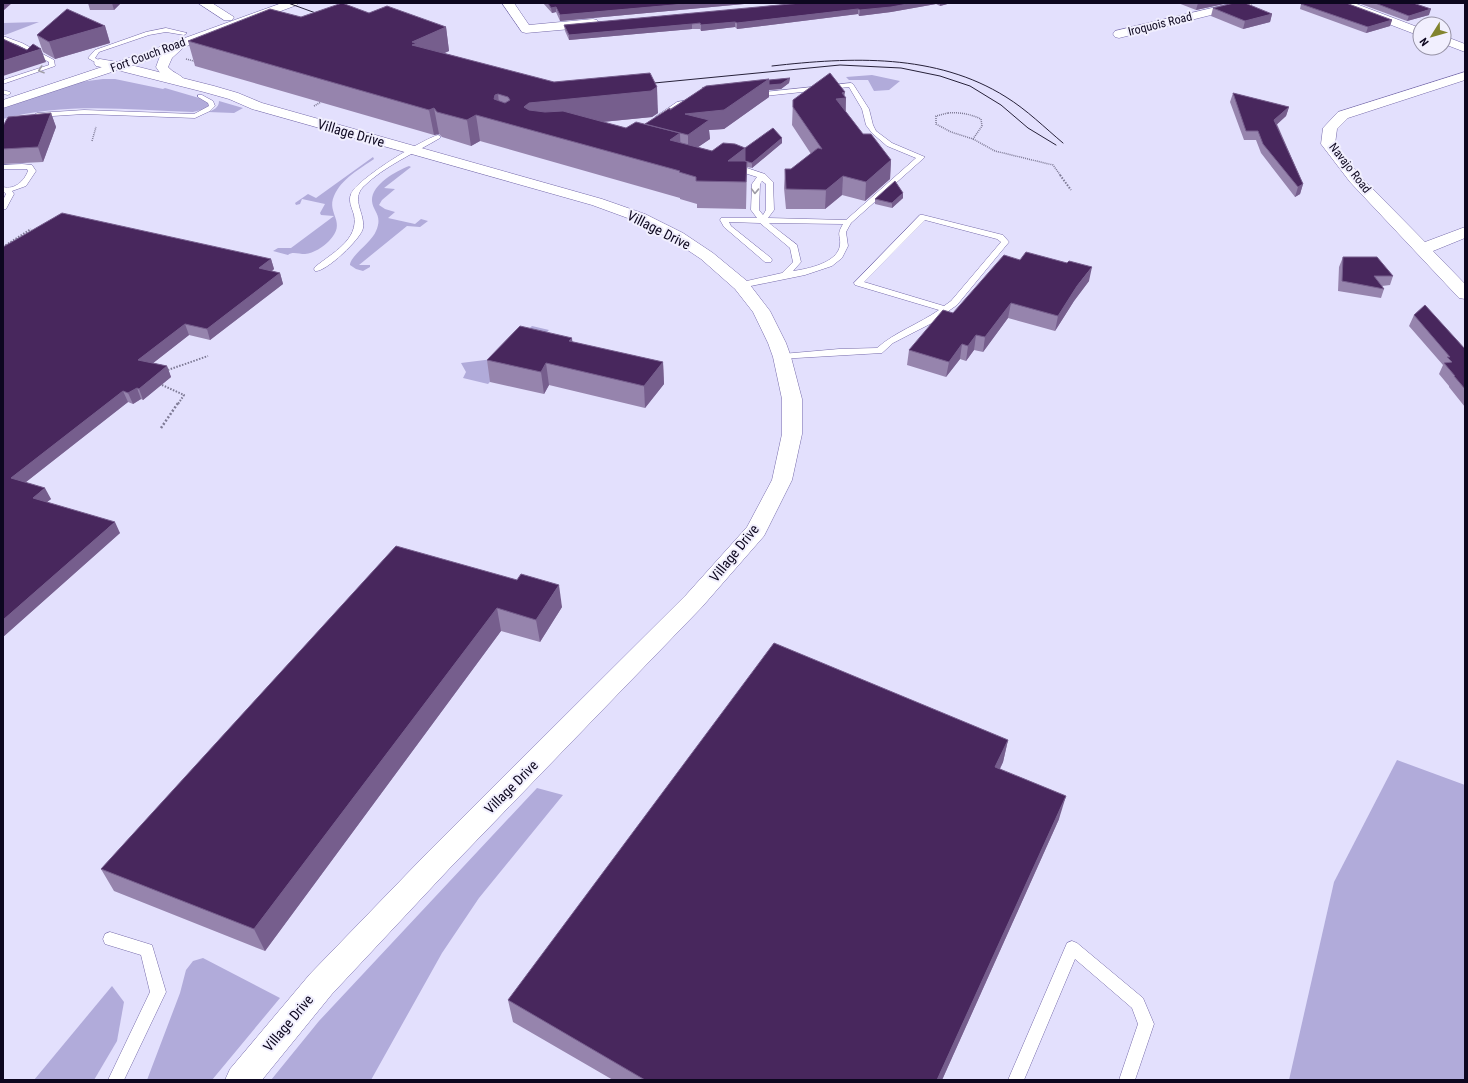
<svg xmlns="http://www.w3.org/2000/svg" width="1468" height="1083" viewBox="0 0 1468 1083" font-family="'Roboto Condensed',sans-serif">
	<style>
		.green { fill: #b1abda }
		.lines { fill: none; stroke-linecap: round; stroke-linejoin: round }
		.service-casing { stroke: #766bab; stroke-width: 1 }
		.minor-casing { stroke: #766bab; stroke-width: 1 }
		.tertiary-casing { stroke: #766bab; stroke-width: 1 }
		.path-far2 { stroke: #7d7994; stroke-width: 1.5; stroke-dasharray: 1 1; stroke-linecap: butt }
		.path-far1 { stroke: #7d7994; stroke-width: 2; stroke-dasharray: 1.5 1.5; stroke-linecap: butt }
		.path { stroke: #7d7994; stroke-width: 2.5; stroke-dasharray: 2 2; stroke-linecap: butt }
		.service { fill: #fff; fill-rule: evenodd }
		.minor { fill: #fff; fill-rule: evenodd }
		.tertiary { fill: #fff; fill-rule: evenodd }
		.tram { stroke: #272139; stroke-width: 1 }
		.wall { fill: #9684ad }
		.shaded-wall { fill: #765e8d }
		.building { fill: #48275d; stroke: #765e8d; fill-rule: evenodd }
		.oneway { stroke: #9e9ca5 }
		.labels { text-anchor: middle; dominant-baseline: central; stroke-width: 4; stroke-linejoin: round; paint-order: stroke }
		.far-street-label { font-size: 12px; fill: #0d071f; stroke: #f1effe }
		.street-label { font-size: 14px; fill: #0d071f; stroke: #f1effe }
	</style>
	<rect width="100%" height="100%" fill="#e3e0fd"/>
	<g class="green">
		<path d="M 39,22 L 5,35 L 3,35 L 3,23 Z"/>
		<path d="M 872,75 L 900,81 L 889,90 L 874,91 L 868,80 L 849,80 L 846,77 Z"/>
		<path d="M 103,79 L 115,79 L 163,89 L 165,88 L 206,100 L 210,104 L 205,109 L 193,112 C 129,110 65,102 3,119 L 3,108 L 80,82 Z"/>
		<path d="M 219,101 L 243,108 L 234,113 L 208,112 C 213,110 219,108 219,101 Z"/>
		<path d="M 373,157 L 374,159 C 361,168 341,179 334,196 C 326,214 348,222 329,241 C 323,247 314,253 305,254 C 299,254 292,251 288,255 L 273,251 L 278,248 L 291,248 L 334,216 L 321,215 L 320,213 L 325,204 L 302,199 L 300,204 L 296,205 L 295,203 L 308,194 L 316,198 Z"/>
		<path d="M 409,166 L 411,167 L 384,188 L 395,189 L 382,200 L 379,205 L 385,209 L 395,212 L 388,218 L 415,224 L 421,219 L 428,221 L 420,227 L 407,226 L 359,265 L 370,265 L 370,267 L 363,271 L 356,269 L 350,265 C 350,256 372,242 376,231 C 383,215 373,212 372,201 C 371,185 396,171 409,166 Z"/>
		<path d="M 532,326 L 549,330 L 531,349 L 522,348 L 488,384 L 463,378 L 466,372 L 461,363 L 493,359 Z"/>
		<path d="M 1397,760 L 1465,785 L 1465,1080 L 1289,1080 L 1334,882 Z"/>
		<path d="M 537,788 L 563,795 L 479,898 L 442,953 L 371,1080 L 271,1080 L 319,1021 Z"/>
		<path d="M 203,958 L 280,998 L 212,1080 L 147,1080 L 180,993 L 186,970 L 193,961 Z"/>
		<path d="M 112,986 L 124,1002 L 117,1041 L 94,1080 L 34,1080 Z"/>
	</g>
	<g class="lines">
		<defs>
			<g id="service">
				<path d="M 166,28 L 187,33 L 184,35 L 166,32 L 149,35 L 99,52 L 95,58 L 102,62 L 102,64 L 98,64 L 88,58 L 95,50 L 146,32 Z"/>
				<path d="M 3,36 L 22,43 L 54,60 L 55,66 L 3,84 L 3,80 L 49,65 L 49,62 L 18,45 L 3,40 Z"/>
				<path d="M 851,83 L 853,84 L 869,109 L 873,125 L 876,131 L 892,143 L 925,157 L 851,223 L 846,232 L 848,246 L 842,258 L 832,266 L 805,275 L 741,288 L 738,287 L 737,285 L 738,283 L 782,273 L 793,262 L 790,248 L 760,223 L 729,222 L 731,226 L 771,258 L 772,260 L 771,262 L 765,262 L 724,227 L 720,220 L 721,218 L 757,218 L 751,210 L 752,184 L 757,177 L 729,168 L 729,164 L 735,164 L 765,174 L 773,182 L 774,210 L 768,218 L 846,220 L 916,158 L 887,146 L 872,133 L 866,125 L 862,109 L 849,87 L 755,97 L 752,95 L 755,93 ZM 762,181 L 766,184 L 766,210 L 763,215 L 759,210 L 760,184 ZM 769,223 L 843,224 C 836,236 841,234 840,245 C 838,263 807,269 793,271 L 801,262 L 797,245 Z"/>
				<path d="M 3,90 L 10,92 L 11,93 L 8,95 L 3,94 Z"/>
				<path d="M 198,95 L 202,95 L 213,101 L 215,106 L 210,111 L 195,118 L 84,114 L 37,117 L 34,115 L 37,113 L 84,110 L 194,114 L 209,106 L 208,103 L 198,97 Z"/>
				<path d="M 694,99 L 697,101 L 696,102 L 681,105 L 660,118 L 655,117 L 677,102 Z"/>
				<path d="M 438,135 L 440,136 L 440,138 C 415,153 384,166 363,187 C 351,200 365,213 363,228 C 362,238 325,273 315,271 L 314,269 L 315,267 C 332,253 359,240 354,215 C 352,208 348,201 351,194 C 357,179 421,140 438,135 Z"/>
				<path d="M 22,164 L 32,165 L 36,171 L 26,186 L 12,191 L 14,194 L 6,209 L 3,209 L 3,200 L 6,194 L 3,191 L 3,187 C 15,190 24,181 28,171 L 27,169 L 3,169 L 3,165 Z"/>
				<path d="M 920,215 L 923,215 L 1003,235 L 1009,242 L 957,305 L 930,324 L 893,343 L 882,353 L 779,359 L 777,357 L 779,355 L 782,354 L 839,349 L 877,348 C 895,332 919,324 939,310 L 855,285 L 854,283 ZM 925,220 L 997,239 L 1001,242 L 951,301 L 944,306 L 864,282 Z"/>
				<path d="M 110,932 L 152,945 L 166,992 L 124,1080 L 108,1080 L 150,992 L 141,955 L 105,944 L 103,939 L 105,934 Z"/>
				<path d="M 1072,941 L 1077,943 L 1143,998 L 1154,1024 L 1135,1080 L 1119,1080 L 1138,1024 L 1132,1008 L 1075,959 L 1024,1080 L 1008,1080 L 1067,943 Z"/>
			</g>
			<g id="minor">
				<path d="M 198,3 L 212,3 L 234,17 L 232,20 L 224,20 Z"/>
				<path d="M 502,3 L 514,3 L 529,25 L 593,19 L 597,20 L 599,23 L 597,26 L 593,27 L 526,33 L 522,32 Z"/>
				<path d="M 1233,3 L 1253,3 L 1251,5 L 1119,38 L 1115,37 L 1113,34 L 1115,31 Z"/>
				<path d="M 1337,3 L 1354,3 L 1420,28 L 1420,36 L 1339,5 Z"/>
				<path d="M 1444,36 L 1465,44 L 1465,52 L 1444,44 Z"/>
				<path d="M 100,59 L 123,63 L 214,86 L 238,93 L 262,103 L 602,199 L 645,214 L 683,233 L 713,253 L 747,281 L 770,311 L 786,343 L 791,357 L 802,399 L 802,434 L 792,480 L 764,536 L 702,607 L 449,869 L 332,994 L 262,1080 L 225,1080 L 230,1069 L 310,974 L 429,851 L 686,595 L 747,527 L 772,480 L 782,434 L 782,399 L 773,357 L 768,343 L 753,312 L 735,289 L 701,259 L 671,239 L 633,220 L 592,205 L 252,109 L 229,99 L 204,92 L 121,71 L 96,66 L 94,63 L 96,60 Z"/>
				<path d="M 1465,72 L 1465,80 L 1348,118 L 1337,129 L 1335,144 L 1360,176 L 1425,242 L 1465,227 L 1465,238 L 1433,251 L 1465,284 L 1465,299 L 1459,298 L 1350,182 L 1321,144 L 1323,128 L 1338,112 Z"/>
			</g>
			<path id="tertiary" d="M 282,3 L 299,3 L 297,5 L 184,47 L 172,58 L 168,67 C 173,73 180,74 185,80 L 183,83 C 170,86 162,76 156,67 L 160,56 L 3,108 L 3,100 L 135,56 Z"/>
		</defs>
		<use href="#service" class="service-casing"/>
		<use href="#minor" class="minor-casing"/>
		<use href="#tertiary" class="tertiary-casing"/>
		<g class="path-far2">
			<path d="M 186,59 L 197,62"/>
			<path d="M 314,106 L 321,102"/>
			<path d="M 948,113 C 960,112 970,114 981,119 L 982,126 L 973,139 L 951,132 L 936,124 L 936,116 Z"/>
			<path d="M 973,139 L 995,151 L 1053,165 L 1061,176"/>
			<path d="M 92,141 L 96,127"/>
		</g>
		<g class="path-far1">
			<path d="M 1060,175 L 1071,190"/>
			<path d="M 3,247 L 31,229"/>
			<path d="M 165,371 L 208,356"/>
			<path d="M 162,385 L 184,395 L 178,404"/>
		</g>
		<path class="path" d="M 161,428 L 178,403"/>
		<use href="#service" class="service"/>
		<use href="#minor" class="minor"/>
		<use href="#tertiary" class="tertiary"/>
		<g class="tram">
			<path d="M 288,3 L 324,16"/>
			<path d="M 772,66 C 851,57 936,53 1006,97 C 1027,110 1044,127 1063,143"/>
			<path d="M 644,84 L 840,65 L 901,68 L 940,76 L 970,86 L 1001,105 L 1028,128 L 1056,145"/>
		</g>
	</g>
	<g class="wall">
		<path d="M 88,3 L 121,3 L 114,10 L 90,10 Z"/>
		<path d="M 543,3 L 755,3 L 560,21 L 556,12 L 552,13 Z"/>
		<path d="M 801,3 L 951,3 L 940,6 L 936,4 L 891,12 L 859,16 L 858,14 L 737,29 L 735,27 L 701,31 L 700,29 L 692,29 L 569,40 L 565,31 L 564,25 Z"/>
		<path d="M 1178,3 L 1224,3 L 1224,4 L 1196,10 Z"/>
		<path d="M 1358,3 L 1413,3 L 1429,15 L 1407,21 Z"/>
		<path d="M 1301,4 L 1392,20 L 1390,26 L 1366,33 L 1300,9 Z"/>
		<path d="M 1213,8 L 1272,14 L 1270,22 L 1243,29 L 1211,16 Z"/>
		<path d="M 369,13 L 446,27 L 449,51 L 444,53 L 658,113 L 652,117 L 602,122 L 626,128 L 645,124 L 670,109 L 702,89 L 702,87 L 790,78 L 789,83 L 781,89 L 769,90 L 769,97 L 724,129 L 709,130 L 710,139 L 698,147 L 712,151 L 745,148 L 782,138 L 782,143 L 752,168 L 747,167 L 746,209 L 697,208 L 697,204 L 680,199 L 680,198 L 480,141 L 471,146 L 442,137 L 439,134 L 434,135 L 195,66 L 188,41 L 301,17 Z"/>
		<path d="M 105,26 L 110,43 L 55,59 L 43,52 L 37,35 Z"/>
		<path d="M 1233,93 L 1289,107 L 1286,116 L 1277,124 L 1303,184 L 1300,194 L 1295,197 L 1261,153 L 1256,140 L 1244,140 L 1230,102 Z"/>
		<path d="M 845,96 L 846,98 L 846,112 L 863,134 L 891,160 L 890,179 L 865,201 L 842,195 L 825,209 L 786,209 L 784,188 L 785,169 L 791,169 L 811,154 L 792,125 L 793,100 Z"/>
		<path d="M 51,113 L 56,127 L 43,162 L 3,164 L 3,126 Z"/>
		<path d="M 903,198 L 892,208 L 875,204 L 875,199 Z"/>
		<path d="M 3,247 L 271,259 L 274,269 L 272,271 L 280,273 L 283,284 L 210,340 L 189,335 L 153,363 L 167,366 L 171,377 L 143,400 L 141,399 L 133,404 L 128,402 L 26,482 L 51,499 L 47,502 L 120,533 L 3,637 Z"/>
		<path d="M 1343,257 L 1393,276 L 1390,285 L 1382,286 L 1384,289 L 1381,298 L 1338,291 L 1339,267 Z"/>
		<path d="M 1089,281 L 1074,301 L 1055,331 L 1008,318 L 983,352 L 974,350 L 966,361 L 960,359 L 946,377 L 907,365 L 909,350 L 953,313 Z"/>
		<path d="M 1414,315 L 1465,349 L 1465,407 L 1449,387 L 1449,386 L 1439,374 L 1443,365 L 1409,326 Z"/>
		<path d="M 572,338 L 572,342 L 663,362 L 664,384 L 645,408 L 549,385 L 544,394 L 490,382 L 487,360 Z"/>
		<path d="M 396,546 L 562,607 L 540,642 L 501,631 L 265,951 L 114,891 L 101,869 Z"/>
		<path d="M 1008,740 L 1003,762 L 1000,769 L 1059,819 L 942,1080 L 613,1080 L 513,1022 L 508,1000 Z"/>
	</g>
	<g class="shaded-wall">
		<path d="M 3,3 L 12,3 L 3,11 Z"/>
		<path d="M 112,3 L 121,3 L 114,10 Z"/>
		<path d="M 696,3 L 755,3 L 560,21 L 560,15 Z"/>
		<path d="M 913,3 L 936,3 L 936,4 L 891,12 L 859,16 L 860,10 Z"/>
		<path d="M 940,3 L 951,3 L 940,6 Z"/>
		<path d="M 1198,3 L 1224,3 L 1224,4 L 1196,10 Z"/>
		<path d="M 556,7 L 556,12 L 552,13 L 551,8 Z"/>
		<path d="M 858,9 L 858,14 L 737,29 L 737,23 Z"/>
		<path d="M 1431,9 L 1429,15 L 1407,21 L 1409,16 Z"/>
		<path d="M 1272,14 L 1270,22 L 1243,29 L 1245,21 Z"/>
		<path d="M 1392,20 L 1390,26 L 1366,33 L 1368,27 Z"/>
		<path d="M 735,22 L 735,27 L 701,31 L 701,25 Z"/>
		<path d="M 692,24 L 692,29 L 569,40 L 569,35 Z"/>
		<path d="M 105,26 L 110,43 L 55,59 L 49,42 Z"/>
		<path d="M 446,27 L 449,51 L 420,64 L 412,42 Z"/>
		<path d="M 41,49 L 46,62 L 3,76 L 3,61 Z"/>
		<path d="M 790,78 L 789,83 L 781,89 L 769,90 L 769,97 L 724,129 L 709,130 L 710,139 L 688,154 L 688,135 L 685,114 L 769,79 L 769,85 Z"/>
		<path d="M 657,87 L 658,113 L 652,117 L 532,129 L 524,107 L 529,103 Z"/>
		<path d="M 845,92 L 844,98 L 846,98 L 845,116 L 836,99 L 842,93 Z"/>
		<path d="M 498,94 L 501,120 L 494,99 L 495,95 Z"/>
		<path d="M 1289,107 L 1286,116 L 1272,129 L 1274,120 Z"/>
		<path d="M 434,108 L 439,134 L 434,135 L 429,110 Z"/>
		<path d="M 51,113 L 56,127 L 43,162 L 38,147 Z"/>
		<path d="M 476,115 L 480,141 L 471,146 L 467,120 Z"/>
		<path d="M 680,133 L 681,159 L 670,140 Z"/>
		<path d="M 782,138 L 782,143 L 752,168 L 752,163 Z"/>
		<path d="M 745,148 L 745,174 L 728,161 Z"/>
		<path d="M 891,160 L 890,179 L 865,201 L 866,182 Z"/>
		<path d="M 843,176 L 842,195 L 825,209 L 826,190 Z"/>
		<path d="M 1303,184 L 1300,194 L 1295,197 L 1298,187 Z"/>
		<path d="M 903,193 L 903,198 L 892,208 L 892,203 Z"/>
		<path d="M 271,259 L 274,269 L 262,279 L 259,268 Z"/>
		<path d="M 1092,267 L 1089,281 L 1074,301 L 1055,331 L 1058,316 L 1077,286 Z"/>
		<path d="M 280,273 L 283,284 L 210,340 L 207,329 Z"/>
		<path d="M 1011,303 L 1008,318 L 983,352 L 985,337 Z"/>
		<path d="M 185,324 L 189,335 L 143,371 L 138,360 Z"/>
		<path d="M 976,335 L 974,350 L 966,361 L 968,346 Z"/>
		<path d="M 572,338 L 574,359 L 569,341 Z"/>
		<path d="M 962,344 L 960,359 L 946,377 L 949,362 Z"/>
		<path d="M 663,362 L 664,384 L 645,408 L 644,386 Z"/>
		<path d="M 546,363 L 549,385 L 544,394 L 541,372 Z"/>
		<path d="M 167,366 L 171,377 L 143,400 L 139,389 Z"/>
		<path d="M 137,388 L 141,399 L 133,404 L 128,393 Z"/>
		<path d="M 123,391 L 128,402 L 17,489 L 11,478 Z"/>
		<path d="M 45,488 L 51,499 L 38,509 L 33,498 Z"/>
		<path d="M 115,522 L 120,533 L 3,637 L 3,620 Z"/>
		<path d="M 559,585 L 562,607 L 540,642 L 536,620 Z"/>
		<path d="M 497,608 L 501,631 L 265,951 L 254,929 Z"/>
		<path d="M 1008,740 L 1003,762 L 990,789 L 995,767 Z"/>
		<path d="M 1066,796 L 1059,819 L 942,1080 L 937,1080 Z"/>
	</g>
	<g class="building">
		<path d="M 342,3 L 369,13 L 387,6 L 446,27 L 412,42 L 417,43 L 412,45 L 554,82 L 650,73 L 657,87 L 651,91 L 529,103 L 524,107 L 529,110 L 545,112 L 563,111 L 626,128 L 636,122 L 680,133 L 670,140 L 712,151 L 723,143 L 735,144 L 745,148 L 728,161 L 747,161 L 746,182 L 696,181 L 696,177 L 679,172 L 680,171 L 476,115 L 467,120 L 437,112 L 434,108 L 429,110 L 188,41 L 270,9 L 301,17 ZM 498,94 L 508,97 L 510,100 L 505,103 L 494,99 L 495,95 Z"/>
		<path d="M 548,3 L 696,3 L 560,15 L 556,7 L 551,8 Z"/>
		<path d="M 801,3 L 913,3 L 891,7 L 860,10 L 858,9 L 737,23 L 735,22 L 701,25 L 700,23 L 692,24 L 569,35 L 564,25 Z"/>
		<path d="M 1234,3 L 1245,3 L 1272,14 L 1245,21 L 1213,8 Z"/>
		<path d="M 1303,3 L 1346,3 L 1392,20 L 1368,27 L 1301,4 Z"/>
		<path d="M 1375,3 L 1413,3 L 1431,9 L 1409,16 Z"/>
		<path d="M 67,9 L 105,26 L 49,42 L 37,35 Z"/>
		<path d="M 3,39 L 27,50 L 33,44 L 41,49 L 3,61 Z"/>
		<path d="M 830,73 L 845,92 L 842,93 L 846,98 L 836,99 L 863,134 L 871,134 L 891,160 L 866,182 L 843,176 L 826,190 L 786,189 L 785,169 L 791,169 L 818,148 L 822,149 L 793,107 L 793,100 Z"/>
		<path d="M 790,78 L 781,84 L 769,85 L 769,80 Z"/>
		<path d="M 769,79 L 724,110 L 685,114 L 709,120 L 688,135 L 645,124 L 670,108 L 670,110 L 706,86 Z"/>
		<path d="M 1233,93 L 1289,107 L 1274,120 L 1303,184 L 1298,187 L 1263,144 L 1258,131 L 1246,131 Z"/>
		<path d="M 51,113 L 38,147 L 3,149 L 3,126 L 8,117 Z"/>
		<path d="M 773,128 L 782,138 L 752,163 L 745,161 L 745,148 Z"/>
		<path d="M 895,181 L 903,193 L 892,203 L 875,199 Z"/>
		<path d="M 62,213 L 271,259 L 259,268 L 280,273 L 207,329 L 185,324 L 138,360 L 167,366 L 139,389 L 137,388 L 128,393 L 123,391 L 11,478 L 45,488 L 33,498 L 115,522 L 3,620 L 3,247 Z"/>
		<path d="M 1026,252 L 1067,263 L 1069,261 L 1092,267 L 1077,286 L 1058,316 L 1011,303 L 985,337 L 976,335 L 968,346 L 962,344 L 949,362 L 909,350 L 943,310 L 953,313 L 1004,255 L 1020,260 Z"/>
		<path d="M 1343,257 L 1377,257 L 1393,276 L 1374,276 L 1384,289 L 1342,281 Z"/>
		<path d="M 1425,305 L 1465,349 L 1465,389 L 1454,376 L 1455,376 L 1444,363 L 1452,362 L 1447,357 L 1450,357 L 1414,315 Z"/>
		<path d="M 520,326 L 572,338 L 569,341 L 663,362 L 644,386 L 546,363 L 541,372 L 487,360 Z"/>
		<path d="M 396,546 L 517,580 L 521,574 L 559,585 L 536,620 L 497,608 L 254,929 L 101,869 Z"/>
		<path d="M 774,643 L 1008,740 L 995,767 L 1066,796 L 937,1080 L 645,1080 L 508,1000 Z"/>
	</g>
	<defs><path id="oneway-chevron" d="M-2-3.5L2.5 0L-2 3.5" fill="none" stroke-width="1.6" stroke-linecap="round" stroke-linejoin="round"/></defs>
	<g class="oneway">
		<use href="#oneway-chevron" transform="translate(41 70) rotate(161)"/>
		<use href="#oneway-chevron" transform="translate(755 191) rotate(92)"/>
	</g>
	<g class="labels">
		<g class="far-street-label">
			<text transform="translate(1160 24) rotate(-14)">Iroquois Road</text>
			<text transform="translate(148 55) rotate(-20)">Fort Couch Road</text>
			<text transform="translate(1350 168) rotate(52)">Navajo Road</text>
		</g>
		<g class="street-label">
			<text transform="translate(351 133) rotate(16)">Village Drive</text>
			<text transform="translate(659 230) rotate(27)">Village Drive</text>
			<text transform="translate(734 553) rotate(-51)">Village Drive</text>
			<text transform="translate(511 787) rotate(-45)">Village Drive</text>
			<text transform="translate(288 1023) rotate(-50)">Village Drive</text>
		</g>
	</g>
	<rect width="1468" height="1083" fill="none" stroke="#0d071f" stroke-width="8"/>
	<g transform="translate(1432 36) rotate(233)"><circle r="19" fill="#f1effe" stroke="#9692a5"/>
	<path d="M0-3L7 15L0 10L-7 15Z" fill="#82842e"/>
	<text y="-6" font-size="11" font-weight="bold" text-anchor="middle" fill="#0d071f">N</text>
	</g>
</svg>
